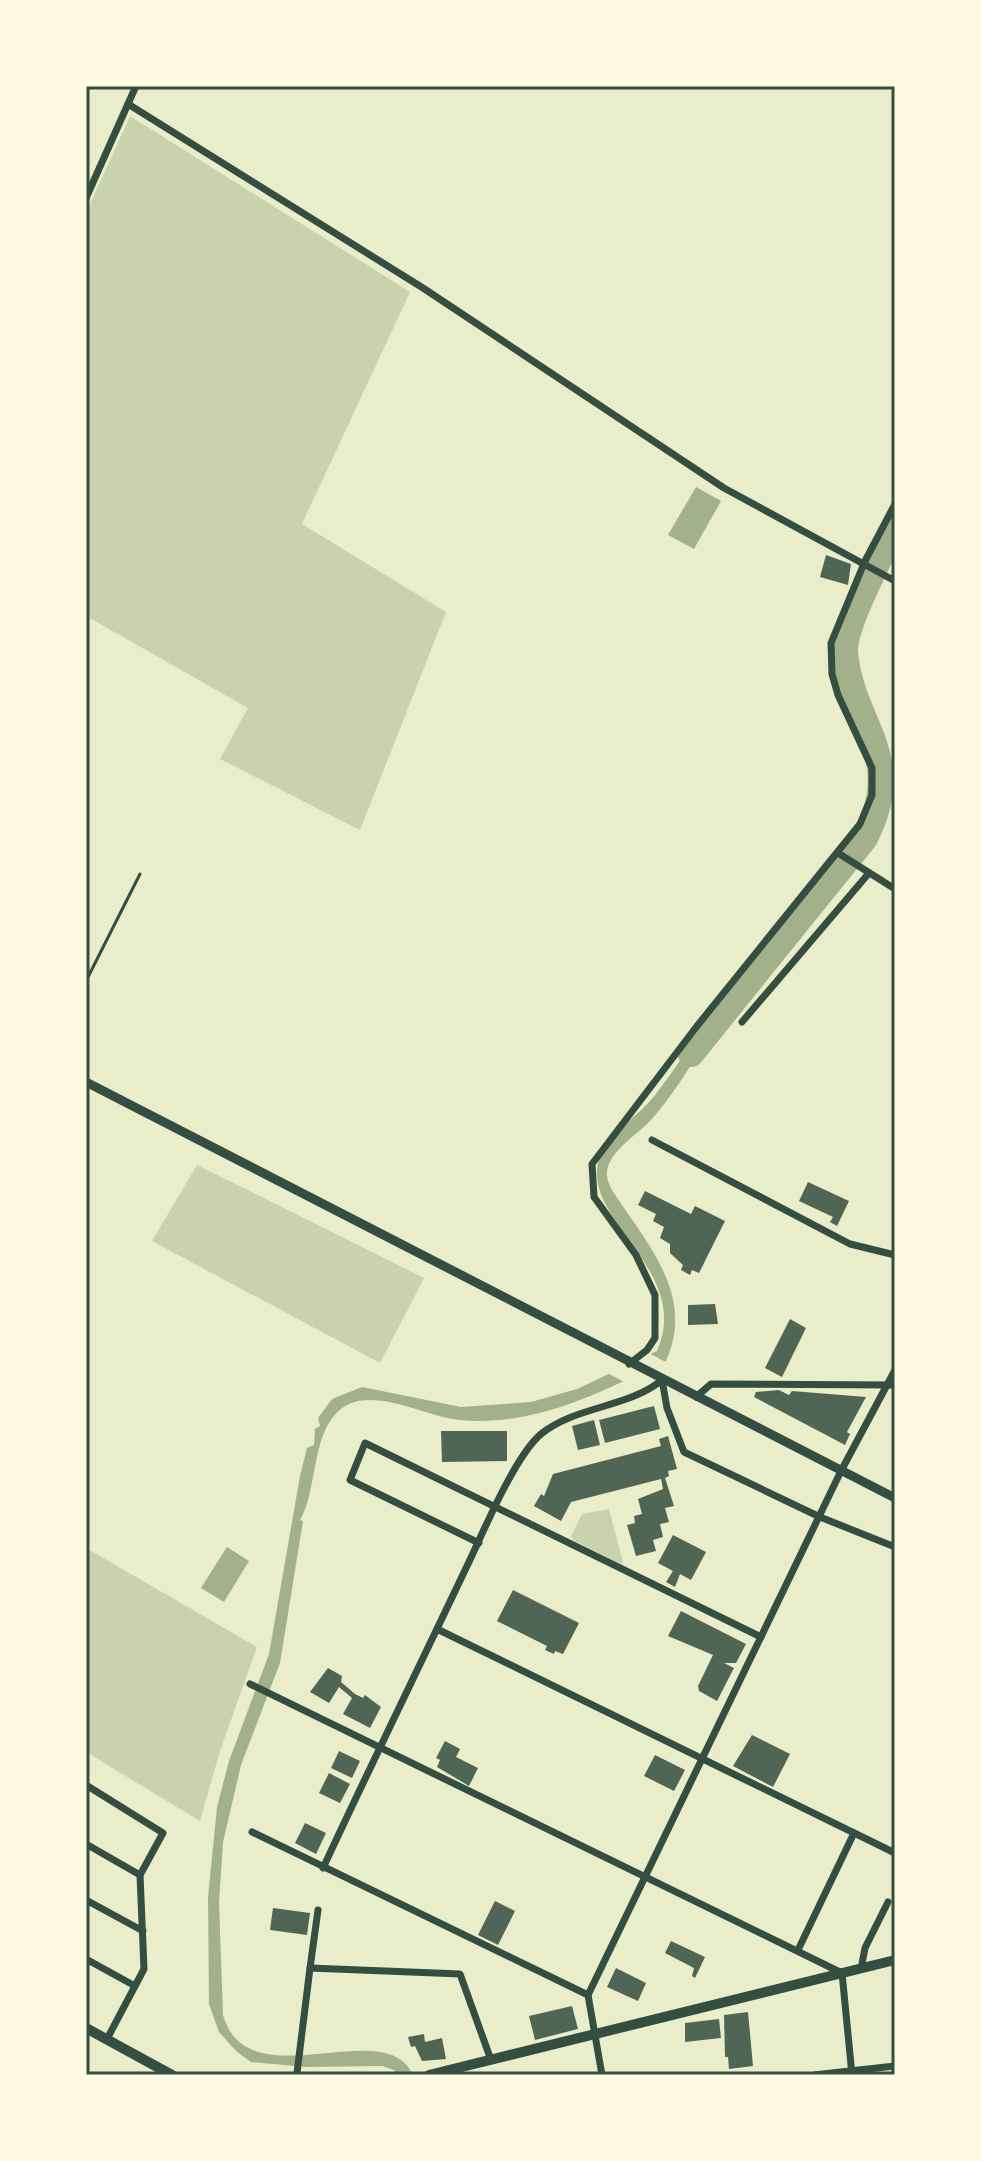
<svg xmlns="http://www.w3.org/2000/svg" width="981" height="2161" viewBox="0 0 981 2161" font-family="Poppins,sans-serif">
	<style>
		.green { fill: #cad2ad }
		.water { fill: #a3b18a }
		.pier { fill: #e9edc9 }
		.lines { fill: none; stroke-linecap: round; stroke-linejoin: round }
		.river { stroke: #a3b18a; stroke-width: 26 }
		.building { fill: #4f6655 }
		.service { stroke: #344e41; stroke-width: 3 }
		.minor { stroke: #344e41; stroke-width: 7 }
		.tertiary { stroke: #344e41; stroke-width: 9 }
		.secondary { stroke: #344e41; stroke-width: 10 }
		.neatline { fill: none; stroke: #344e41; stroke-width: 3 }
	</style>
	<rect width="100%" height="100%" fill="#e9edc9"/>
	<g class="green">
		<path d="M 130,116 L 410,292 L 302,524 L 446,612 L 360,830 L 220,759 L 248,708 L 86,616 L 86,213 Z"/>
		<path d="M 197,1165 L 424,1278 L 380,1363 L 152,1241 Z"/>
		<path d="M 609,1509 L 623,1562 L 622,1565 L 573,1540 L 571,1536 L 582,1514 Z"/>
		<path d="M 86,1548 L 257,1647 L 220,1751 L 200,1821 L 86,1752 Z"/>
	</g>
	<g class="water">
		<path d="M 696,487 L 721,501 L 694,549 L 668,535 Z"/>
		<path d="M 705,1023 L 714,1030 C 693,1060 675,1094 650,1121 C 637,1135 609,1151 607,1172 C 606,1184 615,1195 622,1205 C 655,1253 693,1301 666,1361 C 599,1393 535,1427 459,1420 C 421,1416 362,1379 333,1417 C 312,1443 316,1494 300,1520 L 303,1521 L 280,1663 L 241,1765 L 223,1842 L 219,1902 L 223,2015 C 248,2102 385,2012 413,2075 L 397,2075 L 394,2070 L 382,2066 L 305,2067 L 251,2062 L 237,2052 L 219,2032 L 209,2004 L 208,1897 L 217,1807 L 229,1761 L 269,1654 L 300,1476 L 307,1448 L 314,1445 L 315,1429 L 320,1426 L 318,1418 L 332,1399 L 362,1387 L 461,1407 L 531,1402 L 577,1389 L 657,1351 C 693,1270 580,1219 599,1160 C 607,1135 640,1115 656,1094 C 673,1072 689,1047 705,1023 Z"/>
		<path d="M 227,1547 L 249,1561 L 224,1602 L 201,1588 Z"/>
	</g>
	<path class="pier" d="M 647,1352 L 669,1364 L 628,1384 L 609,1374 L 622,1363 Z"/>
	<g class="lines">
		<path class="river" d="M 691,1054 L 865,838 C 908,755 850,724 845,651 C 844,625 883,553 895,526"/>
	</g>
	<g class="building">
		<path d="M 826,555 L 851,564 L 848,585 L 820,577 Z"/>
		<path d="M 808,1182 L 849,1201 L 837,1226 L 830,1222 L 833,1217 L 799,1201 Z"/>
		<path d="M 645,1191 L 691,1214 L 695,1206 L 725,1221 L 699,1273 L 692,1270 L 690,1275 L 681,1270 L 683,1265 L 670,1253 L 670,1244 L 660,1238 L 664,1227 L 653,1221 L 656,1214 L 638,1205 Z"/>
		<path d="M 715,1304 L 718,1324 L 688,1325 L 688,1305 Z"/>
		<path d="M 790,1319 L 806,1328 L 782,1377 L 765,1368 Z"/>
		<path d="M 779,1390 L 789,1395 L 792,1391 L 866,1397 L 847,1432 L 850,1434 L 845,1445 L 754,1397 L 756,1392 Z"/>
		<path d="M 654,1406 L 660,1429 L 605,1443 L 599,1420 Z"/>
		<path d="M 594,1420 L 600,1445 L 578,1450 L 572,1426 Z"/>
		<path d="M 441,1431 L 507,1431 L 507,1461 L 442,1462 Z"/>
		<path d="M 668,1436 L 677,1469 L 668,1471 L 669,1476 L 665,1478 L 674,1506 L 665,1508 L 669,1522 L 660,1524 L 663,1537 L 653,1540 L 656,1551 L 636,1556 L 627,1525 L 635,1523 L 634,1516 L 642,1514 L 638,1499 L 663,1489 L 661,1479 L 571,1502 L 561,1521 L 534,1506 L 541,1494 L 544,1496 L 553,1474 L 661,1446 L 659,1439 Z"/>
		<path d="M 673,1535 L 706,1552 L 691,1580 L 680,1574 L 675,1587 L 666,1582 L 673,1571 L 658,1563 Z"/>
		<path d="M 513,1590 L 579,1623 L 563,1654 L 555,1651 L 554,1654 L 545,1650 L 547,1646 L 497,1621 Z"/>
		<path d="M 681,1611 L 746,1644 L 736,1663 L 724,1663 L 734,1668 L 717,1701 L 699,1691 L 698,1686 L 713,1655 L 668,1636 Z"/>
		<path d="M 328,1668 L 342,1676 L 341,1682 L 355,1694 L 363,1698 L 365,1695 L 381,1707 L 370,1728 L 343,1714 L 352,1698 L 339,1687 L 329,1703 L 310,1692 Z"/>
		<path d="M 752,1735 L 790,1754 L 773,1787 L 733,1766 Z"/>
		<path d="M 445,1741 L 460,1749 L 456,1757 L 478,1768 L 469,1786 L 437,1767 L 440,1760 L 436,1758 Z"/>
		<path d="M 339,1751 L 360,1761 L 352,1778 L 331,1768 Z"/>
		<path d="M 655,1755 L 685,1770 L 674,1791 L 644,1776 Z"/>
		<path d="M 329,1773 L 350,1784 L 340,1803 L 319,1793 Z"/>
		<path d="M 305,1823 L 326,1833 L 316,1854 L 295,1843 Z"/>
		<path d="M 495,1901 L 515,1911 L 498,1945 L 478,1935 Z"/>
		<path d="M 273,1908 L 310,1913 L 307,1935 L 270,1930 Z"/>
		<path d="M 671,1941 L 705,1957 L 695,1978 L 692,1976 L 694,1968 L 665,1953 Z"/>
		<path d="M 616,1968 L 646,1983 L 638,2001 L 607,1987 Z"/>
		<path d="M 572,2006 L 578,2029 L 535,2040 L 529,2016 Z"/>
		<path d="M 748,2012 L 753,2066 L 729,2069 L 728,2057 L 725,2057 L 724,2015 Z"/>
		<path d="M 719,2019 L 721,2038 L 685,2042 L 685,2023 Z"/>
		<path d="M 424,2034 L 425,2042 L 442,2038 L 446,2059 L 422,2061 L 415,2046 L 411,2047 L 408,2037 Z"/>
	</g>
	<g class="lines">
		<path class="service" d="M 86,981 L 140,874"/>
		<g class="minor">
			<path d="M 128,104 L 423,288 L 724,488 L 895,581"/>
			<path d="M 86,198 L 136,86"/>
			<path d="M 838,853 L 895,889"/>
			<path d="M 742,1022 L 869,873"/>
			<path d="M 652,1140 L 850,1244 L 895,1255"/>
			<path d="M 629,1364 L 647,1350 L 655,1338 L 655,1295 L 636,1255 L 594,1197 L 592,1164 L 697,1026 L 860,824 L 872,795 L 872,768 L 838,695 L 832,674 L 831,643 L 865,561 L 895,504"/>
			<path d="M 662,1380 L 667,1408 L 684,1452 L 820,1517 L 895,1547"/>
			<path d="M 696,1397 L 711,1384 L 895,1385"/>
			<path d="M 479,1543 L 350,1480 L 365,1443 L 761,1637"/>
			<path d="M 437,1629 L 895,1853"/>
			<path d="M 250,1684 L 842,1973 L 852,2075"/>
			<path d="M 86,1785 L 163,1833 L 140,1875 L 144,1969 L 107,2039"/>
			<path d="M 252,1832 L 588,1995"/>
			<path d="M 86,1844 L 140,1875"/>
			<path d="M 323,1868 C 370,1767 419,1667 467,1566 C 483,1533 514,1457 541,1434 C 575,1406 628,1408 662,1380"/>
			<path d="M 86,1900 L 143,1931"/>
			<path d="M 798,1950 L 854,1833"/>
			<path d="M 86,1959 L 135,1986"/>
			<path d="M 310,1968 L 318,1910"/>
			<path d="M 861,1969 L 865,1948 L 888,1902"/>
			<path d="M 297,2073 L 310,1968 L 460,1974 L 491,2060"/>
			<path d="M 602,2075 L 588,1995 L 841,1471 L 895,1370"/>
			<path d="M 814,2075 L 895,2066"/>
		</g>
		<path class="tertiary" d="M 86,1082 L 895,1498"/>
		<g class="secondary">
			<path d="M 86,2028 L 172,2075"/>
			<path d="M 429,2075 L 895,1960"/>
		</g>
	</g>
	<rect width="981" height="2161" fill="none" stroke="#fefae0" stroke-width="176"/>
	<rect x="88" y="88" width="805" height="1985" class="neatline"/>
</svg>
